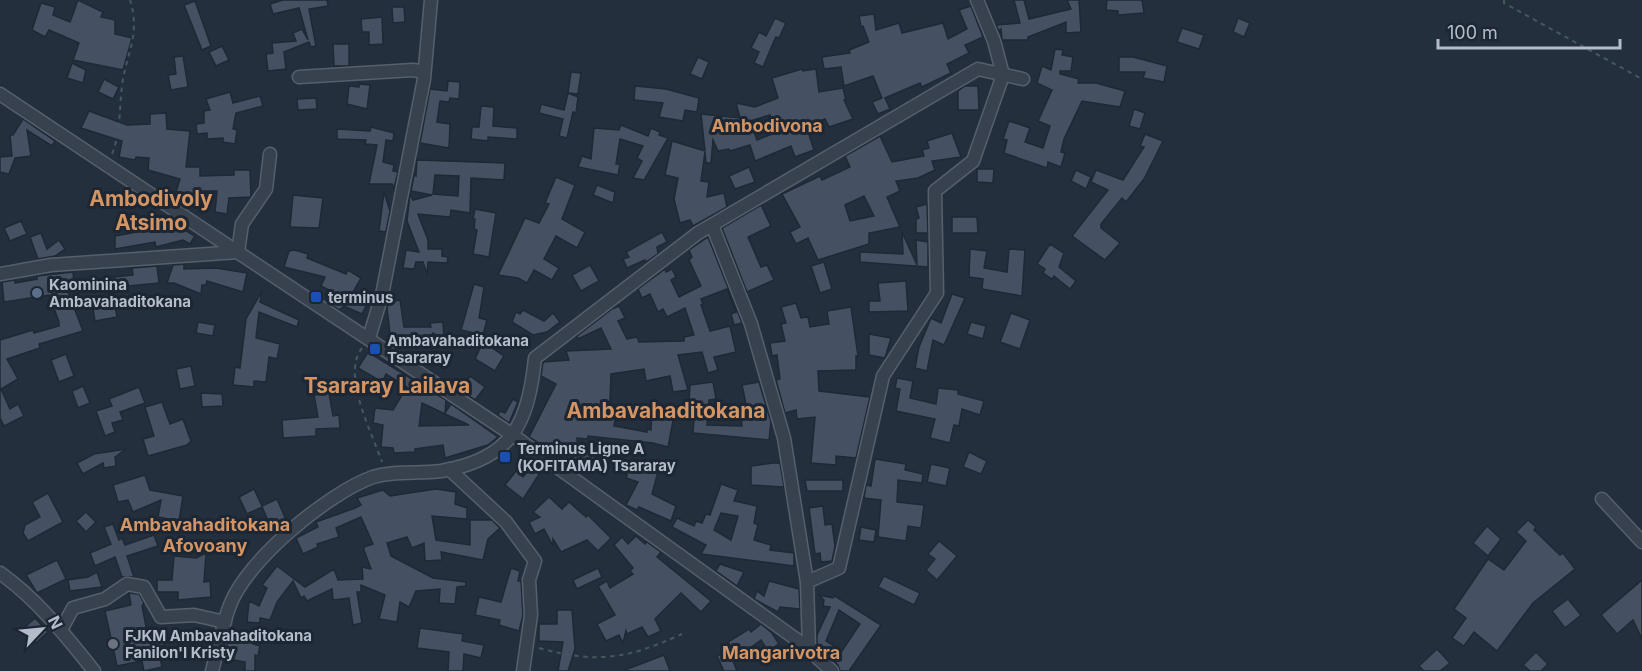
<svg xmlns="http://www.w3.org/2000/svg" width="1642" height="671" viewBox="0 0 1642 671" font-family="Inter,sans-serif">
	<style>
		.building { fill: #455162; stroke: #1f2835; stroke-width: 1.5; fill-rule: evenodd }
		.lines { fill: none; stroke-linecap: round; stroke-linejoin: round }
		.street-casing { stroke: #565f6c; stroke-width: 15 }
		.path { stroke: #44595c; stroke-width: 2; stroke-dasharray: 4.5 4.5; stroke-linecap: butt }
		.street { stroke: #38414e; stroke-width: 12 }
		.service-dot { fill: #5c6f8a; stroke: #1d2633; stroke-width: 2 }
		.transit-dot { fill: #1a4fb4; stroke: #1d2633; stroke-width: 2 }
		.worship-dot { fill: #6b7280; stroke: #1d2633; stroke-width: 2 }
		.labels { text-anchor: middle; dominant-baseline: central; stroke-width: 6; stroke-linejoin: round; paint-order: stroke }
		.poi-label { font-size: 15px; font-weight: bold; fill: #b4bcc9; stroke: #1d2633; text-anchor: start }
		.quarter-label { font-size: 18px; font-weight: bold; fill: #d59563; stroke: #1d2633 }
		.district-label { font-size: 21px; font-weight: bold; fill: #d59563; stroke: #1d2633 }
	</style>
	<rect width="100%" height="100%" fill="#242f3e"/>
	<g class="building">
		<path d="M 78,0 L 103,12 L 101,17 L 115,20 L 115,34 L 132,38 L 123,70 L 73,60 L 79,43 L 49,30 L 45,37 L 32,30 L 41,3 L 55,7 L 53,15 L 70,22 Z"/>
		<path d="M 283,0 L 327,0 L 328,6 L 309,9 L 316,46 L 311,47 L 309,42 L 284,52 L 286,69 L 268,71 L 266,54 L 273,53 L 272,43 L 296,41 L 293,33 L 302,29 L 308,40 L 299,8 L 273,14 L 270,4 Z"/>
		<path d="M 1014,0 L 1024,0 L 1029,19 L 1071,9 L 1067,0 L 1079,0 L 1081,32 L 1066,33 L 1066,22 L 1028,37 L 1028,40 L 1002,40 L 1001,29 L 999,31 L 996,25 L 1020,23 Z"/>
		<path d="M 1107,0 L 1142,0 L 1144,13 L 1118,15 L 1118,11 L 1106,10 Z"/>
		<path d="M 195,1 L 211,46 L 202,50 L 184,5 Z"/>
		<path d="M 971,6 L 983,37 L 965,45 L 969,53 L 947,64 L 951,73 L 922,87 L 920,83 L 885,98 L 890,109 L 878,114 L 872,102 L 882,98 L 873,76 L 844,86 L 841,67 L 824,69 L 822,57 L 850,53 L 849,50 L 869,42 L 863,26 L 861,27 L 859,16 L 874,14 L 876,30 L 899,23 L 902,33 L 943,23 L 948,39 L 967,29 L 959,10 Z"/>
		<path d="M 392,7 L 404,7 L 405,22 L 393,23 Z"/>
		<path d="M 382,17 L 383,44 L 369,45 L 369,32 L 362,32 L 361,19 Z"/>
		<path d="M 775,18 L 786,23 L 779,38 L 776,37 L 774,41 L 763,67 L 754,63 L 759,52 L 751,48 L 759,32 L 766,36 Z"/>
		<path d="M 1238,18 L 1250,23 L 1244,37 L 1233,32 Z"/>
		<path d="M 1182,28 L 1204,35 L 1199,49 L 1177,42 Z"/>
		<path d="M 333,44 L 349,44 L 349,66 L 334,66 Z"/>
		<path d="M 222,46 L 229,60 L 216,66 L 209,52 Z"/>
		<path d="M 1055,49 L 1063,50 L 1062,55 L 1073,57 L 1071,71 L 1060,71 L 1060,74 L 1079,79 L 1078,83 L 1096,83 L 1125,91 L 1120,107 L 1082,101 L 1064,139 L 1061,152 L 1065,153 L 1061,167 L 1048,162 L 1047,168 L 1004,153 L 1007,140 L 1003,139 L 1009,121 L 1030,128 L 1025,142 L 1043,148 L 1050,126 L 1038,121 L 1052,90 L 1037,83 L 1042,66 L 1051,70 Z"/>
		<path d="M 183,56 L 188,87 L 171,90 L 168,75 L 176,74 L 174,57 Z"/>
		<path d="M 698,57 L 709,62 L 702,79 L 690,74 Z"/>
		<path d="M 1119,57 L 1133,57 L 1167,66 L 1164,82 L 1143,78 L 1145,72 L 1119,72 Z"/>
		<path d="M 72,63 L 86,70 L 83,83 L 67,78 Z"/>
		<path d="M 802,69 L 803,71 L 816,69 L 819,92 L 843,88 L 846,100 L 844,100 L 853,119 L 829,127 L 825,119 L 806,126 L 814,150 L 795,157 L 791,146 L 755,161 L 750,145 L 730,151 L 729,149 L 718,151 L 713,140 L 711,163 L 706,163 L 705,152 L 701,181 L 709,182 L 707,197 L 724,193 L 727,207 L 693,226 L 690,220 L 680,223 L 674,199 L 678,178 L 665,175 L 672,141 L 705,151 L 701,114 L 740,118 L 736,103 L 755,107 L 778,98 L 772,78 ZM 770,115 L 775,133 L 757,140 L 750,121 Z"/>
		<path d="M 571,72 L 581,73 L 578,94 L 568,93 Z"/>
		<path d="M 104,79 L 119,87 L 113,99 L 98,92 Z"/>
		<path d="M 448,81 L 460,82 L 459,99 L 450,98 L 449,102 L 440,101 L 437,122 L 450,124 L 449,148 L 420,143 L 430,89 L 447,91 Z"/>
		<path d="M 359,84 L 370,85 L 367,109 L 347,104 L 349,86 L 359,87 Z"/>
		<path d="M 635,86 L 666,89 L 699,98 L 697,112 L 685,110 L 683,121 L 659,117 L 663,103 L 634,100 Z"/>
		<path d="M 965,86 L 978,86 L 979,110 L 958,110 L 958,91 Z"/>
		<path d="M 230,92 L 233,103 L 260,96 L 263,106 L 236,113 L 233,129 L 237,130 L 235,144 L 223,142 L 223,138 L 207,139 L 207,133 L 197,134 L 196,124 L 204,123 L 204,111 L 210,110 L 206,99 Z"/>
		<path d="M 568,93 L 578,97 L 576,113 L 573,112 L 567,138 L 559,136 L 563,119 L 539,113 L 541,104 L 564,110 Z"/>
		<path d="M 316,98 L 317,109 L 298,110 L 297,99 Z"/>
		<path d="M 481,106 L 494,107 L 493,126 L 517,128 L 517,139 L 488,137 L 488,141 L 471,139 L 472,127 L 479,127 Z"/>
		<path d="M 1134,109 L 1145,113 L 1140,129 L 1129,126 Z"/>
		<path d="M 89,111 L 127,125 L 150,124 L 150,114 L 166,113 L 167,129 L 190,131 L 186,167 L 200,167 L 200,176 L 234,175 L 234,170 L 250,170 L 251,197 L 229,198 L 227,214 L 215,212 L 217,191 L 196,191 L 194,198 L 176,192 L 180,179 L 148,170 L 149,158 L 136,157 L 135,160 L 119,157 L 122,141 L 81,128 Z"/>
		<path d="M 23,119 L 55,141 L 52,146 L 27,130 L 31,156 L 15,158 L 9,174 L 0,172 L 0,157 L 12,156 L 10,135 L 13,135 Z"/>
		<path d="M 621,125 L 648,136 L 651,128 L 660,132 L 659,135 L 668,138 L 644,180 L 633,178 L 642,161 L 637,158 L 643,146 L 620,139 L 616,164 L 620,164 L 618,175 L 578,167 L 582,156 L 591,159 L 594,128 L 619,130 Z"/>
		<path d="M 371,127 L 394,133 L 393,141 L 386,140 L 383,162 L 394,165 L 393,171 L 398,172 L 394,188 L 392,184 L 369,184 L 377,145 L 365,144 L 366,140 L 337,139 L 337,129 L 370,131 Z"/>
		<path d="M 952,133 L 961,157 L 932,161 L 935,170 L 918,178 L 896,181 L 900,191 L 887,197 L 900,227 L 869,233 L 869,244 L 818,260 L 808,238 L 796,244 L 790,232 L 800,227 L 782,194 L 820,176 L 822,180 L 850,167 L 845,156 L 880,136 L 892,162 L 924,156 L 922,150 L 929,148 L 927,141 ZM 864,196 L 874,216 L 850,221 L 845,205 Z"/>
		<path d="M 1145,134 L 1163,141 L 1144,179 L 1126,202 L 1122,198 L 1101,224 L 1101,228 L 1120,243 L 1105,260 L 1072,236 L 1108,190 L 1091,182 L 1096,170 L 1123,180 L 1144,147 L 1140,146 Z"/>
		<path d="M 417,160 L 505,163 L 504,180 L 471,178 L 470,213 L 451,210 L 450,217 L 418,214 L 428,240 L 428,249 L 442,249 L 442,256 L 448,257 L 447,263 L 428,262 L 427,274 L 423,262 L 416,262 L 414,269 L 403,268 L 406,250 L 419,252 L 407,221 L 410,194 L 413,200 L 432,195 L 411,191 L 414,175 L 416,176 ZM 435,175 L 459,176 L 458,196 L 433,194 Z"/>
		<path d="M 749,167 L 755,182 L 735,189 L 729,176 Z"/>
		<path d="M 977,169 L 994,169 L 993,183 L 977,182 Z"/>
		<path d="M 1076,170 L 1091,177 L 1086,189 L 1071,181 Z"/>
		<path d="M 556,177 L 575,185 L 562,219 L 585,232 L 577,248 L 556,236 L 544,259 L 559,268 L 552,280 L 534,270 L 527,283 L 518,278 L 498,275 L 525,218 L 539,223 L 549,204 L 545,203 Z"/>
		<path d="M 597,185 L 615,192 L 613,203 L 593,195 Z"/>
		<path d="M 384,192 L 390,211 L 386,232 L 379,231 Z"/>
		<path d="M 293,195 L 323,198 L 319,228 L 290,227 Z"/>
		<path d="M 927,204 L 928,233 L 916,233 L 916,219 L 919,218 L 916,207 Z"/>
		<path d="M 761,205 L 771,226 L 748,237 L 761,267 L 767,265 L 774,280 L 747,292 L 722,228 Z"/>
		<path d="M 475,209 L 496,213 L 489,257 L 473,254 L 477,230 L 474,229 L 475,219 L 473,219 Z"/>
		<path d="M 952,217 L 977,217 L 978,233 L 952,233 Z"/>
		<path d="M 21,221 L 27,234 L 10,241 L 4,228 Z"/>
		<path d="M 176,225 L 195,236 L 190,244 L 183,240 L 156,247 L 155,242 L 115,249 L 115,236 Z"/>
		<path d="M 662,232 L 667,242 L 657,247 L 658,254 L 646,262 L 645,260 L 627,268 L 623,259 L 629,257 L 626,252 Z"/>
		<path d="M 902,232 L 917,265 L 916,240 L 928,242 L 928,267 L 860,262 L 860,252 L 903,254 Z"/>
		<path d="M 41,233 L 47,249 L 59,240 L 65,249 L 55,256 L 38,259 L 30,237 Z"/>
		<path d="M 708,237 L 742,323 L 734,325 L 731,314 L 736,312 L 727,289 L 701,299 L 703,304 L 701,305 L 710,331 L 730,326 L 736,352 L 714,357 L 718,370 L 708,373 L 702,352 L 678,355 L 688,390 L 673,392 L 670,376 L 646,381 L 644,369 L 611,374 L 610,401 L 606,404 L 617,405 L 614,426 L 647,432 L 647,429 L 651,430 L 652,409 L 675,411 L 668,447 L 653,443 L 588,436 L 588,439 L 577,438 L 577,441 L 604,449 L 598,469 L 569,459 L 568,461 L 529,437 L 556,384 L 541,376 L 543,362 L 569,360 L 566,351 L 611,349 L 601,328 L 578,339 L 577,336 L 612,309 L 619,306 L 625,318 L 618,321 L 627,339 L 637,337 L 639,342 L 684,341 L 684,337 L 694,335 L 685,308 L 667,317 L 663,309 L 658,312 L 650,294 L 642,298 L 638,289 L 665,269 L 666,272 L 672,269 L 676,277 L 671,280 L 679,297 L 701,286 L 689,260 L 692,257 L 689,250 Z"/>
		<path d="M 1050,244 L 1064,253 L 1059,267 L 1076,281 L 1070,289 L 1054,276 L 1052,279 L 1043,273 L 1045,269 L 1037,264 Z"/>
		<path d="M 970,249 L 987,251 L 984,268 L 1007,272 L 1009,249 L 1025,250 L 1022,296 L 982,289 L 983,279 L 969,277 Z"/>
		<path d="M 295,250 L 308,254 L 307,258 L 346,274 L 348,270 L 361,278 L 352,294 L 367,304 L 362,314 L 344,306 L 339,310 L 331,305 L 334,300 L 326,296 L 329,290 L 321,286 L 325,277 L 284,267 L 289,251 Z"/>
		<path d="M 824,262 L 832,289 L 820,293 L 811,266 Z"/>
		<path d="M 184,264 L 184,269 L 216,268 L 247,273 L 243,292 L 207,281 L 206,285 L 202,285 L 201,294 L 174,283 L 167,283 L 173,265 Z"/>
		<path d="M 590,265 L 599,281 L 581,291 L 572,275 Z"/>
		<path d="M 157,266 L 159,283 L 109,288 L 104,278 L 133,275 L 132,268 Z"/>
		<path d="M 73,272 L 74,283 L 70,284 L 70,289 L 67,289 L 83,331 L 39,344 L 40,348 L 7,359 L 18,379 L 1,389 L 10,409 L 18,404 L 24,416 L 4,426 L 0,418 L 0,340 L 33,330 L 34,333 L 59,326 L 59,322 L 49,295 L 4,302 L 2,282 L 15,280 L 15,283 L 37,279 L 37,276 Z"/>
		<path d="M 906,281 L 908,311 L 869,312 L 869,301 L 880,301 L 878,283 Z"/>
		<path d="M 474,284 L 484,287 L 479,318 L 487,320 L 483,335 L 461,330 Z"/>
		<path d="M 262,291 L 260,302 L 299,320 L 297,327 L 259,312 L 256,338 L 280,344 L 277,359 L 269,357 L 266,382 L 254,381 L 254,387 L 233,385 L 235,367 L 240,368 L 246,319 Z"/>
		<path d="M 113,293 L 117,317 L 95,321 L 91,297 Z"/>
		<path d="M 952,294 L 965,298 L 944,345 L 933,340 L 927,371 L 915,368 L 919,347 L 931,318 L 941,323 Z"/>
		<path d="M 400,300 L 404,327 L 431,327 L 430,323 L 443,322 L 444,340 L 433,333 L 430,337 L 391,342 L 387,308 L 388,302 Z"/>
		<path d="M 796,303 L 801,318 L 808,317 L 810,327 L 829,324 L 827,311 L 851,307 L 858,356 L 856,356 L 856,370 L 818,371 L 819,391 L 870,397 L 856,458 L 836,456 L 836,465 L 811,463 L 815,417 L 797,419 L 796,410 L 785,413 L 776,380 L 780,379 L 777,355 L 772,356 L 770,343 L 785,341 L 781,324 L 786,323 L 781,307 Z"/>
		<path d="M 523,310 L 544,321 L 553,313 L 560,322 L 547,332 L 533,335 L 512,322 L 516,312 L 520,314 Z"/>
		<path d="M 1011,313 L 1030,320 L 1020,349 L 1000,342 Z"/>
		<path d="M 198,322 L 215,325 L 213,336 L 196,333 Z"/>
		<path d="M 971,322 L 986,326 L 983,339 L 967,334 Z"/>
		<path d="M 869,334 L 891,338 L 885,358 L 869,355 Z"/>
		<path d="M 483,342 L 504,356 L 495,371 L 475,359 Z"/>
		<path d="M 368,352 L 446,400 L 445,413 L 451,404 L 498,437 L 488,445 L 445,458 L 443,445 L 415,449 L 415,452 L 394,453 L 393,448 L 381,447 L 383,425 L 373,423 L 375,408 L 393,410 L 407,387 L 386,374 L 382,382 L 358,368 ZM 422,403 L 445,414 L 469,425 L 419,426 Z"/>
		<path d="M 66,354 L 74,376 L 59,382 L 51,360 Z"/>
		<path d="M 191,366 L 195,386 L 180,389 L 176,369 Z"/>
		<path d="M 470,376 L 485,387 L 475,400 L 461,391 Z"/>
		<path d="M 897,378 L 913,381 L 910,398 L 936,404 L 938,388 L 958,390 L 958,394 L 984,401 L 980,415 L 962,409 L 959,426 L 954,425 L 950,443 L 930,438 L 935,419 L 896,411 L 900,389 L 895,388 Z"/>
		<path d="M 713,382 L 716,399 L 709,400 L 707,425 L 742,426 L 740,405 L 746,404 L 742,385 L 759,382 L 771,422 L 769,440 L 693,433 L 694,419 L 688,419 L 690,385 Z"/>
		<path d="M 83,386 L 90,403 L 78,408 L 72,391 Z"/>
		<path d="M 139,387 L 145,403 L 120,412 L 123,420 L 112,423 L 115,432 L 105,436 L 96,411 L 112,406 L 109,399 Z"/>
		<path d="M 201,393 L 222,394 L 223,406 L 202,407 Z"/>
		<path d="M 329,393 L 333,416 L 339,415 L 340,428 L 316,429 L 316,436 L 283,438 L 282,420 L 318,417 L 314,395 Z"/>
		<path d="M 513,399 L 518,402 L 509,423 L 498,415 L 500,411 L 505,413 Z"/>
		<path d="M 162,402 L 170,424 L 183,419 L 191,441 L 187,445 L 148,456 L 143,439 L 154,436 L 145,407 Z"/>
		<path d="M 126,449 L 115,457 L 116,466 L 104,468 L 103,463 L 83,474 L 77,463 L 94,454 Z"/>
		<path d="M 969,452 L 987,461 L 981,474 L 963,467 Z"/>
		<path d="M 633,458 L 659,468 L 652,494 L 676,506 L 671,521 L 639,507 L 637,510 L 626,505 L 638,482 L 626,478 Z"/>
		<path d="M 875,459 L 906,464 L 905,470 L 923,474 L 922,483 L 898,480 L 897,502 L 924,505 L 921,528 L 908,526 L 906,541 L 878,537 L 881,500 L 864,498 L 866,485 L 871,486 Z"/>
		<path d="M 773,463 L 780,463 L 784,487 L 751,485 L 751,466 Z"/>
		<path d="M 931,464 L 950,468 L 946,486 L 927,482 Z"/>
		<path d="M 532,466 L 540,473 L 523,499 L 505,485 L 516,471 L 523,477 Z"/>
		<path d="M 145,475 L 150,490 L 183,496 L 179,521 L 158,517 L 161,500 L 133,512 L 128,500 L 118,502 L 113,485 Z"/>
		<path d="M 805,480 L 843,480 L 843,491 L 807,491 Z"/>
		<path d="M 721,484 L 738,490 L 734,501 L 757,506 L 754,523 L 758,525 L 754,540 L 771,545 L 770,550 L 794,553 L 794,566 L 701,554 L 706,545 L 672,527 L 677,518 L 694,526 L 696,521 L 702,523 L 706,514 L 710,515 ZM 721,513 L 738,516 L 731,540 L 714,530 Z"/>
		<path d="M 254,489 L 262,506 L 277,499 L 287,522 L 274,534 L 262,507 L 247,514 L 239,497 Z"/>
		<path d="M 436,489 L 456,492 L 455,504 L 467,508 L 467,519 L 432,516 L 436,540 L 470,545 L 470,520 L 492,520 L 500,528 L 488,539 L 483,560 L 441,552 L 442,560 L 425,561 L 424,543 L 412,548 L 407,537 L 387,543 L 391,556 L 433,578 L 466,582 L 466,586 L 457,587 L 455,604 L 439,603 L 440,589 L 416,591 L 409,607 L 400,602 L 397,622 L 379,619 L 385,595 L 361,585 L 361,592 L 357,592 L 362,623 L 353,625 L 349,598 L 333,600 L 332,589 L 307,601 L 304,596 L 301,598 L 293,581 L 277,602 L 270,620 L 260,618 L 260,623 L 247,622 L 249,601 L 259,606 L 267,588 L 262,585 L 277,566 L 305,587 L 334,569 L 338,580 L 363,579 L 362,567 L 371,569 L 364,550 L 364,547 L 373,544 L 361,517 L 336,528 L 339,537 L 317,544 L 318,547 L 303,554 L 296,538 L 318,527 L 316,522 L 355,508 L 361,505 L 357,498 L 383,490 L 390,496 Z"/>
		<path d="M 48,493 L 63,522 L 28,541 L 23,533 L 25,525 L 40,517 L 32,502 Z"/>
		<path d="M 549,497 L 562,509 L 569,502 L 586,517 L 588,515 L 611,538 L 598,551 L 587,540 L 561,552 L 553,539 L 553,546 L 544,529 L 535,534 L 529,522 L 540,517 L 533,512 Z"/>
		<path d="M 823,506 L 825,525 L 832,524 L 835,546 L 832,561 L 821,562 L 820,553 L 815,554 L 809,508 Z"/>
		<path d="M 86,512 L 96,522 L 86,532 L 76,521 Z"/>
		<path d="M 1528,520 L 1536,527 L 1534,530 L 1560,555 L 1563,553 L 1575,569 L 1533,603 L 1497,651 L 1474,632 L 1464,646 L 1452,638 L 1466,618 L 1454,609 L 1488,559 L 1504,570 L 1526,541 L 1516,532 Z"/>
		<path d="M 113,524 L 119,540 L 122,538 L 125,545 L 154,535 L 158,546 L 127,556 L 134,577 L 122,577 L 115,557 L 95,566 L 90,553 L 111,544 L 104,527 Z"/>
		<path d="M 1487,526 L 1501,539 L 1488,556 L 1473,543 Z"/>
		<path d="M 861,527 L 876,530 L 874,542 L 859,540 Z"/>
		<path d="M 636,536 L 645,544 L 647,542 L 661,552 L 657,557 L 711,601 L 701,612 L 681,593 L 655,619 L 661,631 L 648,637 L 642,627 L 627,634 L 626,631 L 623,643 L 619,635 L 606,641 L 597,624 L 615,615 L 598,586 L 607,581 L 610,588 L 633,574 L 630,571 L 633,568 L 614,545 L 622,537 L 628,544 Z"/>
		<path d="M 939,541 L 957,556 L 937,580 L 926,570 L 935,559 L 928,554 Z"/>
		<path d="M 206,553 L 204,582 L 210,581 L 211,597 L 178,600 L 178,592 L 157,592 L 157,580 L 172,580 L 174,556 L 196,558 Z"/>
		<path d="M 57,560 L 66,579 L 37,593 L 26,575 Z"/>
		<path d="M 720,564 L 744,572 L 737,586 L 716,571 Z"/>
		<path d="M 511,568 L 520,571 L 518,581 L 521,581 L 523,615 L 519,631 L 499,625 L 500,620 L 475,615 L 479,597 L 501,602 Z"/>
		<path d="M 598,568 L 602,577 L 577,589 L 573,580 Z"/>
		<path d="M 97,572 L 102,587 L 70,591 L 68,580 L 88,577 Z"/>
		<path d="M 884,576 L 920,593 L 914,605 L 878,587 Z"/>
		<path d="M 1642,580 L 1642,639 L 1633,620 L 1617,634 L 1601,615 Z"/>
		<path d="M 769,581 L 799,589 L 800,609 L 780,607 L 778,612 L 754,599 L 757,591 L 764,596 Z"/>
		<path d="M 129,593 L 139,594 L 144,603 L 142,606 L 148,637 L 164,631 L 168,642 L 158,648 L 162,667 L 144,671 L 142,661 L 117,666 L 105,611 L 131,605 Z"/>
		<path d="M 819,595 L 833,598 L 835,596 L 881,625 L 849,671 L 840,671 L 838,665 L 817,646 L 817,635 L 830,607 L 823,606 L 824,600 ZM 839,610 L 860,624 L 842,651 L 826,641 Z"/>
		<path d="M 1568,599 L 1581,615 L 1565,628 L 1552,611 Z"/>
		<path d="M 557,610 L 572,610 L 575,649 L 568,671 L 558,671 L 563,642 L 539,641 L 539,624 L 557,624 Z"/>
		<path d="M 35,618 L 48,632 L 36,643 L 23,629 Z"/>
		<path d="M 761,624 L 772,633 L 779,644 L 768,651 L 761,640 L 733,661 L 737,671 L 724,671 L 717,656 L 732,649 L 728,642 L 749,629 L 751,632 Z"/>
		<path d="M 420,628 L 463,634 L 462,641 L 484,645 L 481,658 L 464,654 L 463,671 L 448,671 L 449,652 L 417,648 Z"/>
		<path d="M 229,636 L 253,641 L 253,644 L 260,646 L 258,656 L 255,655 L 255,671 L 245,671 L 245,662 L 224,658 Z"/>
		<path d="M 1437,649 L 1450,663 L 1440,671 L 1424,671 L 1419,666 Z"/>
		<path d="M 1536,652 L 1548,664 L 1541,671 L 1530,671 L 1523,665 Z"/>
		<path d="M 664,655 L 670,671 L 625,671 L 625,670 Z"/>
	</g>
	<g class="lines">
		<defs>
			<g id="street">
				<path d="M 299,77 L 413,70 L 424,72"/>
				<path d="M 0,94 L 514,436 L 800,642 L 832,671"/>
				<path d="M 712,225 L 751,324 L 784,438 L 807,582 L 809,649"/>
				<path d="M 0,274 L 51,265 L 238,252 L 242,224 L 266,189 L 270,154"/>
				<path d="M 369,338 L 382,295 L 424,79 L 431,0"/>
				<path d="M 449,469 L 506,522 L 535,561 L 529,580 L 531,615 L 523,671"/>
				<path d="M 1602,499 L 1642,542"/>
				<path d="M 0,573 C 37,599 66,636 94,671"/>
				<path d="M 807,582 L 839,568 L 883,376 L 937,293 L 935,191 L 973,161 L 1003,75 L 994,41 L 977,0"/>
				<path d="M 61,630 L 73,608 L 105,599 L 127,584 L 144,587 L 161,617 L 194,615 L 225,622"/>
				<path d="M 212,671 C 218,649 222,626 230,605 C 247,560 328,493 373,477 C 395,470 419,474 441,471 C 512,459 528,424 535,358 L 698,233 L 978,69 L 1023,79"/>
			</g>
		</defs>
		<use href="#street" class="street-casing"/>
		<g class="path">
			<path d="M 1504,0 L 1504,3 L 1642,79"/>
			<path d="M 112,154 C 121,131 119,110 122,86 C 126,53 141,35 130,0"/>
			<path d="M 362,348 C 341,374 372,433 382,462"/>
			<path d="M 539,648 C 597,664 627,659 682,634"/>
		</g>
		<use href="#street" class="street"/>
	</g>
	<circle class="service-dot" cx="37" cy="293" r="6"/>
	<g class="transit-dot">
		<rect x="310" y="291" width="12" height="12" rx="3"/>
		<rect x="369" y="343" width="12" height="12" rx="3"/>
		<rect x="499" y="451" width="12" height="12" rx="3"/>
	</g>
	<circle class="worship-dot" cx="113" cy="644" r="6"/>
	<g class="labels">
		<g class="poi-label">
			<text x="49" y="284">Kaominina<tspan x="49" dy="17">Ambavahaditokana</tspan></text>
			<text x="328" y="297">terminus</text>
			<text x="387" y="340">Ambavahaditokana<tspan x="387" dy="17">Tsararay</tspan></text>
			<text x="517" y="448">Terminus Ligne A<tspan x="517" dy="17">(KOFITAMA) Tsararay</tspan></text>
			<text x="125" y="635">FJKM Ambavahaditokana<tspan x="125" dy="17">Fanilon'I Kristy</tspan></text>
		</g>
		<g class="quarter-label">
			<text x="767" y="125">Ambodivona</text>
			<text x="205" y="524">Ambavahaditokana<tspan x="205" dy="21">Afovoany</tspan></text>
			<text x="781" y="652">Mangarivotra</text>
		</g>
		<g class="district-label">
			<text x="151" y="198">Ambodivoly<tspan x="151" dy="24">Atsimo</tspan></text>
			<text x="387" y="385">Tsararay Lailava</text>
			<text x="666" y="410">Ambavahaditokana</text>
		</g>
	</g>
	<g transform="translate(42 629) rotate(64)" stroke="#1d2633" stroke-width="4.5" paint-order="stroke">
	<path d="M0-4.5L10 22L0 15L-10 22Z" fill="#b4bcc9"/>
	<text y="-9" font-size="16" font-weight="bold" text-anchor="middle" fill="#b4bcc9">N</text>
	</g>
	<path d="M1438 39v9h182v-9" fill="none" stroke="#b4bcc9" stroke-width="3"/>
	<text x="1447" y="39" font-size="18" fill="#b4bcc9" stroke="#1d2633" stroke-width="4.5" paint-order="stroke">100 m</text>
</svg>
